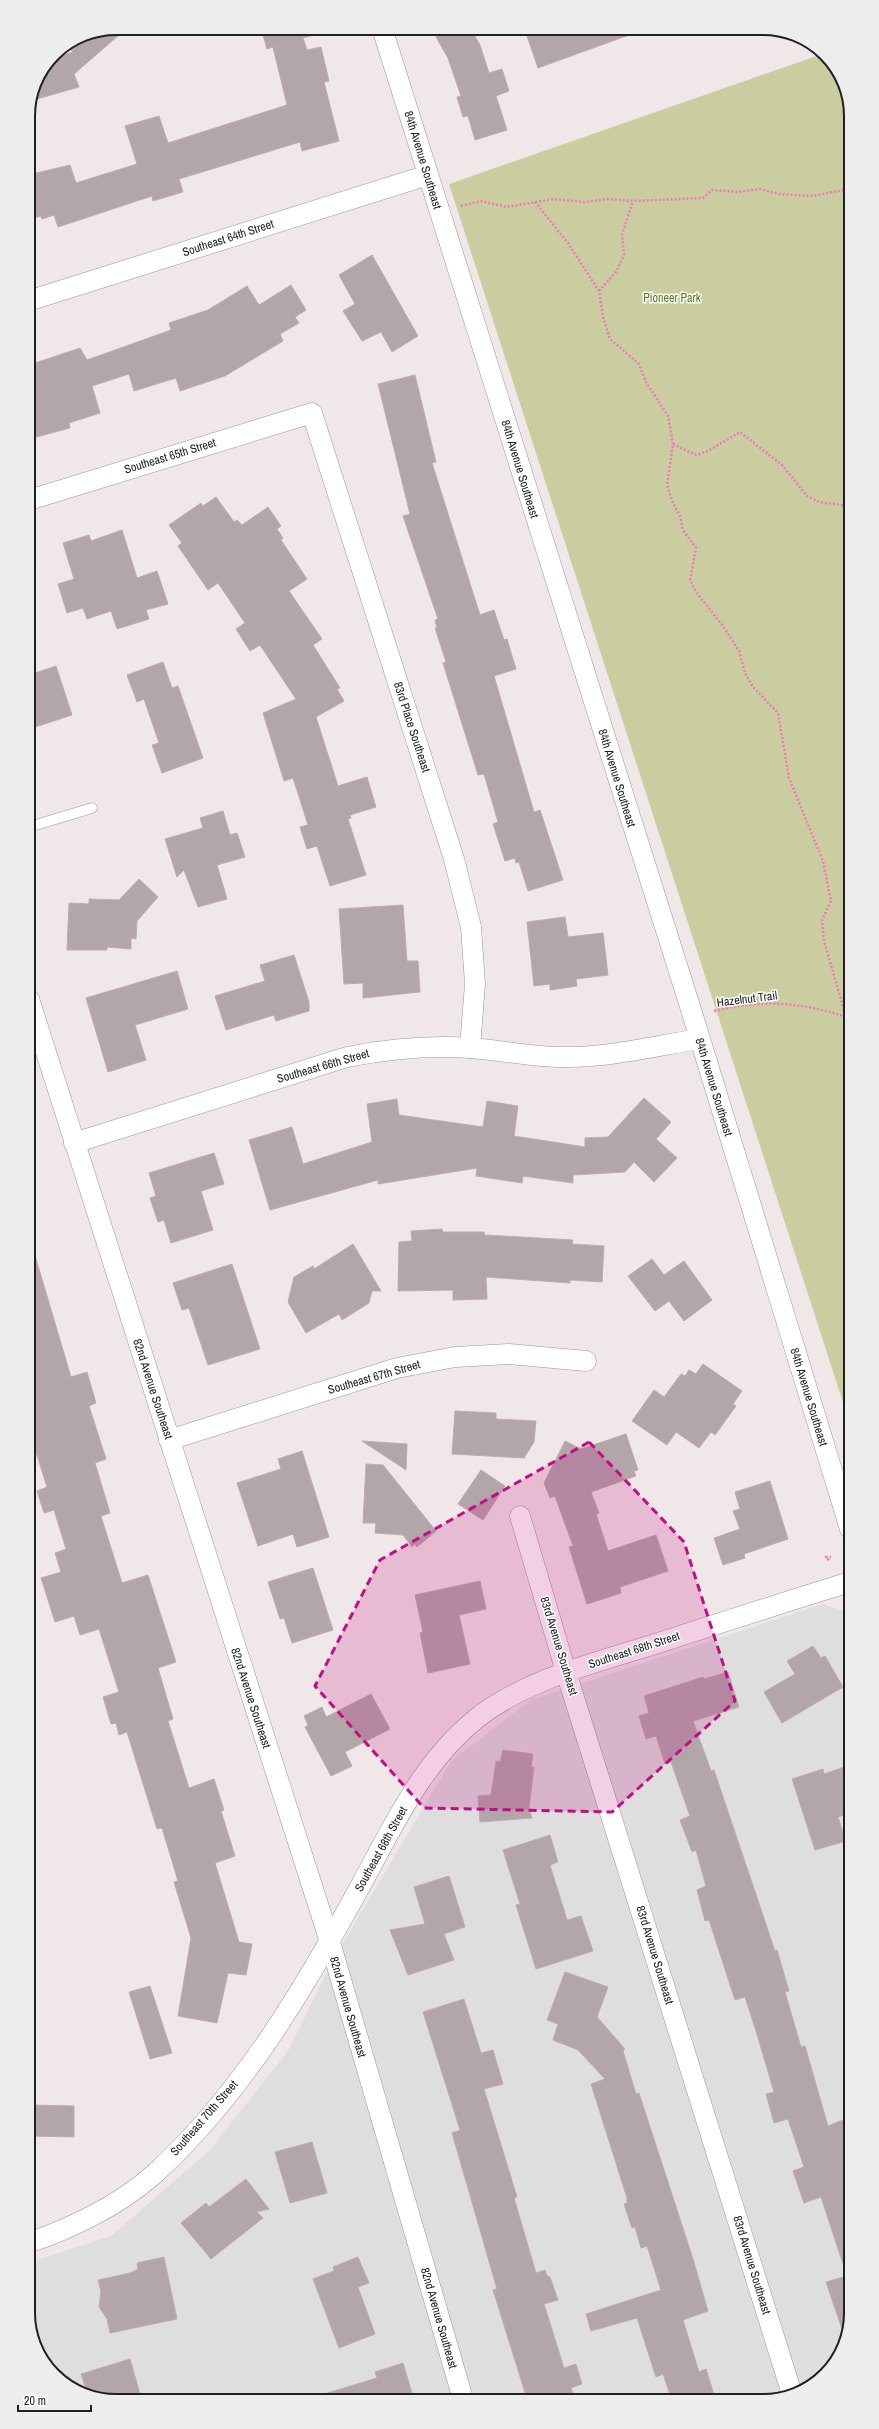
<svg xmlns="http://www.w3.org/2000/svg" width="879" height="2429" viewBox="0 0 879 2429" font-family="'Archivo Narrow',sans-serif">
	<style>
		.residential { fill: #dedede }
		.forest { fill: #cacd9f }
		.building { fill: #b2a6a9; stroke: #c1abaf }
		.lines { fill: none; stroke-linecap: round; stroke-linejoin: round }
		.lane-casing { stroke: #979797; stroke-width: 11 }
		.street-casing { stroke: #979797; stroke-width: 21 }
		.path { stroke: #f178ba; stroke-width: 2.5; stroke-dasharray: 2 2; stroke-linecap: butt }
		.lane { stroke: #fff; stroke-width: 10 }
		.street { stroke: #fff; stroke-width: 20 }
		.marked { fill: #c40d84; fill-opacity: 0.2; stroke: #c40d84; stroke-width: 3; stroke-dasharray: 8 5; stroke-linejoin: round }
		.labels { text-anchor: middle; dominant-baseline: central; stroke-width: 3; stroke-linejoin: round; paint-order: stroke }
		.street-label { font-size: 12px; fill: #202020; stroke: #fff }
		.park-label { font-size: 12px; fill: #4d7a13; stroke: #fff }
		.rim { fill: none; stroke: #202020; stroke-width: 2 }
	</style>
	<rect width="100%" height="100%" fill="#f0e8e8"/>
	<path class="residential" d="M 823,1604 L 850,1613 L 851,2313 L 833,2367 L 786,2398 L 110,2401 L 62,2383 L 31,2336 L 31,2262 L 111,2236 L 209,2151 L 288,2051 L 334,1958 L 451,1761 L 531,1700 Z"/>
	<path class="forest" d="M 822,54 L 848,93 L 850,1424 L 449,184 Z"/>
	<g class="building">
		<path d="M 116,28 L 127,28 L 74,74 L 79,87 L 30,101 L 35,82 L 50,59 L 73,52 L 66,45 L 82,35 Z"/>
		<path d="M 261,28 L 320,28 L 321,33 L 303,38 L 307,50 L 321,47 L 329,81 L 324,82 L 339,141 L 302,151 L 300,142 L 179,179 L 183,192 L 153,201 L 152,196 L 58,227 L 54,215 L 42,219 L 41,216 L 28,220 L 28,175 L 70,165 L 76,183 L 137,164 L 125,126 L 159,116 L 168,143 L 287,105 L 273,47 L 267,49 Z"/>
		<path d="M 451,28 L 470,28 L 480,45 L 489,73 L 502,69 L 509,91 L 496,96 L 507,130 L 475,140 L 468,116 L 463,117 L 457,97 L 461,96 L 448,58 L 436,37 Z"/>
		<path d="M 550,28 L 640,28 L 640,31 L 538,68 L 527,36 Z"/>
		<path d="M 372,255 L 418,336 L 392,352 L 381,332 L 362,341 L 343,311 L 355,304 L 339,275 Z"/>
		<path d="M 291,285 L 306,310 L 295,317 L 299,323 L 280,334 L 283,341 L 225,376 L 180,391 L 176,378 L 134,391 L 129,374 L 92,386 L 100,413 L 69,423 L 70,428 L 29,439 L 29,365 L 80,348 L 87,360 L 171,330 L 169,323 L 208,310 L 247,286 L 259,305 Z"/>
		<path d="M 415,375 L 436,462 L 432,463 L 480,615 L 494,610 L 504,640 L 507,639 L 516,669 L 494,676 L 534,812 L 540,810 L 563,880 L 528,891 L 519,862 L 516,863 L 515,858 L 505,861 L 493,824 L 498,822 L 484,774 L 478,775 L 443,663 L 446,662 L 435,628 L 437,628 L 435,620 L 438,619 L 403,516 L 410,514 L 378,384 Z"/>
		<path d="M 216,497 L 234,522 L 237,520 L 242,525 L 268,507 L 281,526 L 277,529 L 283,538 L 281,540 L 307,579 L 289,591 L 322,639 L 313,645 L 340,688 L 337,689 L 344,701 L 316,717 L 338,786 L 367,777 L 376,807 L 350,815 L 351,818 L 348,819 L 366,875 L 330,886 L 317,846 L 307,849 L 300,827 L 308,825 L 293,778 L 284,781 L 263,713 L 296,699 L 260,645 L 250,651 L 236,629 L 245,623 L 218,583 L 208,590 L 178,546 L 182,543 L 169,525 L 201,503 L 203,506 Z"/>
		<path d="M 122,530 L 137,578 L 157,571 L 168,604 L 146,610 L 149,619 L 117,629 L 111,611 L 87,619 L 83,608 L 67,613 L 58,584 L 74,579 L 63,543 L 89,535 L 91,541 Z"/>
		<path d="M 163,662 L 172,688 L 178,686 L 203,758 L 162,773 L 152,745 L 159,743 L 144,699 L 137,702 L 127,675 Z"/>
		<path d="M 56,666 L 72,715 L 29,729 L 29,675 Z"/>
		<path d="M 223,811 L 230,835 L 237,833 L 245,857 L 217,865 L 227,899 L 198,907 L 184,870 L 177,877 L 165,839 L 203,828 L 200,818 Z"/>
		<path d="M 139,879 L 158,897 L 137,921 L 136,939 L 131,938 L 131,949 L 107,947 L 107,950 L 67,950 L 69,903 L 89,904 L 89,899 L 119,900 Z"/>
		<path d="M 403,905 L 407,961 L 418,961 L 420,992 L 363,998 L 363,983 L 344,984 L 339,909 Z"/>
		<path d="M 565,917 L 568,937 L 603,933 L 608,975 L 576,979 L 577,986 L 550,990 L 550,984 L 534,986 L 527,922 Z"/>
		<path d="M 294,955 L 309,1002 L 309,1011 L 276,1021 L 274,1015 L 226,1030 L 215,996 L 265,981 L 260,965 Z"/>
		<path d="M 177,971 L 188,1009 L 135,1025 L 146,1060 L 108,1072 L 86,998 Z"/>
		<path d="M 644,1098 L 671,1122 L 656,1139 L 677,1158 L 654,1182 L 634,1162 L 625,1172 L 573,1175 L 573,1183 L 523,1176 L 522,1183 L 476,1176 L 477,1168 L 378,1184 L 378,1180 L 270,1210 L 249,1140 L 292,1127 L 303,1164 L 372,1142 L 367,1104 L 397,1099 L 399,1115 L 483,1127 L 487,1101 L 518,1106 L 514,1136 L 585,1147 L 585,1138 L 608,1137 Z"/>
		<path d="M 214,1153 L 224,1184 L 201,1191 L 213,1230 L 171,1243 L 164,1220 L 158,1222 L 150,1198 L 156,1196 L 149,1173 Z"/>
		<path d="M 442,1229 L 443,1232 L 484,1232 L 485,1235 L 573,1240 L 572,1244 L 604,1246 L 602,1282 L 570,1280 L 570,1283 L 486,1277 L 487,1299 L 453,1300 L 453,1290 L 398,1291 L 399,1242 L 412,1241 L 411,1231 Z"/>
		<path d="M 353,1244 L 381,1291 L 372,1291 L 369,1303 L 342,1320 L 339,1314 L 306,1333 L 288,1302 L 294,1277 L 313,1266 L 314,1269 Z"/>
		<path d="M 30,1252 L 34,1252 L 71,1377 L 87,1372 L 96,1403 L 89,1406 L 106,1459 L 95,1463 L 110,1513 L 101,1516 L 122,1583 L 148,1575 L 176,1662 L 158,1668 L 173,1719 L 168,1721 L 189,1788 L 214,1779 L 224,1810 L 221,1811 L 235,1856 L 215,1863 L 239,1942 L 252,1944 L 246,1975 L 228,1973 L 217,2023 L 178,2016 L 191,1938 L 174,1882 L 178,1881 L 162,1828 L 157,1829 L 127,1732 L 119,1735 L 116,1723 L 111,1724 L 103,1697 L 119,1692 L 99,1629 L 80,1635 L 74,1616 L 55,1622 L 41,1578 L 61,1572 L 55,1553 L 66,1549 L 54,1510 L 44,1513 L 37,1491 L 47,1487 L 30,1433 Z"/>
		<path d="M 652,1259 L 664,1275 L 684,1261 L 712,1300 L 684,1321 L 669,1301 L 655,1311 L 628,1276 Z"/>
		<path d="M 232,1264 L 260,1349 L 208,1365 L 189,1308 L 182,1310 L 173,1283 Z"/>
		<path d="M 703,1364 L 742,1391 L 733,1404 L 736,1406 L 715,1435 L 711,1432 L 699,1448 L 676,1432 L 667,1445 L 632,1421 L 654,1390 L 664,1397 L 681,1374 L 685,1376 L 689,1370 L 696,1374 Z"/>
		<path d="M 455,1411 L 496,1413 L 496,1419 L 536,1421 L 534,1442 L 524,1458 L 452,1454 Z"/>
		<path d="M 626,1434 L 638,1470 L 634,1471 L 636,1476 L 591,1492 L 599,1513 L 596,1514 L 608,1551 L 656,1535 L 668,1571 L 620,1587 L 621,1593 L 587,1604 L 569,1547 L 573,1546 L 555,1496 L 550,1498 L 544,1483 L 565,1441 L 581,1449 Z"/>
		<path d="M 362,1441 L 407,1444 L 406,1470 Z"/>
		<path d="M 302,1451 L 329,1537 L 297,1547 L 293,1534 L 258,1546 L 237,1483 L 281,1469 L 278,1459 Z"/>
		<path d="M 366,1464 L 383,1465 L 436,1531 L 417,1547 L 415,1544 L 412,1547 L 403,1535 L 375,1533 L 376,1523 L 363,1523 Z"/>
		<path d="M 481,1470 L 505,1486 L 483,1520 L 458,1504 Z"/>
		<path d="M 770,1481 L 788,1539 L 744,1554 L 745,1558 L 723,1565 L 714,1538 L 740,1529 L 733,1511 L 740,1509 L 735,1492 Z"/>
		<path d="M 313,1568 L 333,1630 L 292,1643 L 284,1618 L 280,1619 L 268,1582 Z"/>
		<path d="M 480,1581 L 486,1609 L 459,1615 L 470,1664 L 428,1673 L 420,1633 L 423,1632 L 415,1595 Z"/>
		<path d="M 813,1646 L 821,1658 L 825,1656 L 843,1687 L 782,1723 L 764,1692 L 795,1674 L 787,1661 Z"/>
		<path d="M 728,1672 L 739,1707 L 693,1721 L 711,1771 L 714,1770 L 775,1951 L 777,1950 L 789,1991 L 785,1992 L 801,2047 L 805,2046 L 828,2126 L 843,2120 L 851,2142 L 851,2313 L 844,2335 L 826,2282 L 847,2276 L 821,2197 L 804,2203 L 793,2171 L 804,2167 L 788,2119 L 774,2123 L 766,2094 L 774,2092 L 756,2031 L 745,1997 L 735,2000 L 709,1920 L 705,1921 L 697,1890 L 706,1886 L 696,1850 L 692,1852 L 680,1820 L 690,1816 L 671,1762 L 665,1764 L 656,1736 L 646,1739 L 639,1716 L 649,1713 L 644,1696 L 703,1677 L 704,1679 Z"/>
		<path d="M 371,1694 L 390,1729 L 345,1752 L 352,1766 L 331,1776 L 305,1727 L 308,1725 L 304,1716 L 322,1707 L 326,1717 Z"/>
		<path d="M 503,1750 L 533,1754 L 531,1767 L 534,1767 L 529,1808 L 532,1818 L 480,1822 L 478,1796 L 491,1795 L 496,1761 L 500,1762 Z"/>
		<path d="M 850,1765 L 850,1813 L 838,1817 L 846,1841 L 815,1850 L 792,1779 L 823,1769 L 824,1774 Z"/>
		<path d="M 550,1835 L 558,1862 L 550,1865 L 567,1920 L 581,1916 L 593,1951 L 536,1969 L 516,1905 L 520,1904 L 503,1850 Z"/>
		<path d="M 449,1876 L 465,1927 L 444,1934 L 454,1960 L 408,1975 L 390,1930 L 425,1924 L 414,1887 Z"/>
		<path d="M 565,1972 L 608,1987 L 597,2017 L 625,2049 L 623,2051 L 636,2094 L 639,2093 L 693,2259 L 708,2311 L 683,2320 L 699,2372 L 706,2369 L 715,2398 L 671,2398 L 663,2374 L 656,2377 L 637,2318 L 591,2331 L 586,2314 L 661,2290 L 647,2246 L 641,2248 L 635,2227 L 632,2228 L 624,2204 L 627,2203 L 627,2198 L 591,2084 L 605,2079 L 578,2050 L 553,2040 L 558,2024 L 547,2020 Z"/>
		<path d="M 150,1986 L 172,2053 L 150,2059 L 129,1992 Z"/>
		<path d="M 464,1999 L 481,2053 L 493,2050 L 503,2084 L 484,2089 L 517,2197 L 514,2198 L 536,2273 L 545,2270 L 547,2276 L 550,2277 L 558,2300 L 544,2304 L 564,2368 L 576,2364 L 582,2384 L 571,2388 L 574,2399 L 527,2399 L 493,2290 L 497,2289 L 452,2133 L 460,2130 L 423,2012 Z"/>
		<path d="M 31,2105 L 74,2106 L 74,2137 L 31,2136 Z"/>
		<path d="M 312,2142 L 327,2193 L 290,2203 L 275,2152 Z"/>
		<path d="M 246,2179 L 269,2209 L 257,2212 L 263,2218 L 211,2259 L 181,2223 L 206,2203 L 209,2207 Z"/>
		<path d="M 164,2257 L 177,2319 L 110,2333 L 107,2319 L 99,2307 L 101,2291 L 98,2280 L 130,2273 L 138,2269 L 137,2263 Z"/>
		<path d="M 358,2257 L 369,2283 L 358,2287 L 375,2334 L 339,2348 L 313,2279 L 334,2271 L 333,2267 Z"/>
		<path d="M 130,2359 L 142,2401 L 110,2401 L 87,2392 L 81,2374 Z"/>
		<path d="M 403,2363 L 414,2400 L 321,2400 L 321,2395 L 377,2378 L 375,2372 Z"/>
	</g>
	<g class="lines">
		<defs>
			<path id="lane" d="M 29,827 L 92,808"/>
			<g id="street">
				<path d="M 382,28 L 693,1016 L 850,1529"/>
				<path d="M 28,301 L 428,175"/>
				<path d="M 29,500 L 312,413 L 454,859 L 471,927 L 475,984 L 470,1048"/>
				<path d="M 29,999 L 330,1942 L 463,2399"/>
				<path d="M 74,1143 L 347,1057 C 388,1049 428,1045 470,1048 C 502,1050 535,1058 567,1057 C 611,1057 655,1046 699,1039"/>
				<path d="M 169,1440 L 397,1368 L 455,1357 L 509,1354 L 586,1361"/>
				<path d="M 520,1516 L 566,1672 L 792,2394"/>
				<path d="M 31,2242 C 72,2228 119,2205 152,2176 C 241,2096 304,1989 361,1885 C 393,1826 423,1761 477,1718 C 527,1679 595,1663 655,1644 C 720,1623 785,1602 850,1582"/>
			</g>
		</defs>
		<use href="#lane" class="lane-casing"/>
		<use href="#street" class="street-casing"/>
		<g class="path">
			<path d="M 535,202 L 568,243 L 599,291 L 603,317 L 610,339 L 639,364 L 646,382 L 668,416 L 673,444 L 667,485 L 672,501 L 680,516 L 683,530 L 696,548 L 690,580 L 696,592 L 723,626 L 739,651 L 745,673 L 753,687 L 778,713 L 789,778 L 823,861 L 831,901 L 822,920 L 824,941 L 846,1017 L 849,1055"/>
			<path d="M 461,206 L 481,201 L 507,207 L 553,199 L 584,202 L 608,199 L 633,201 L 703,198 L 712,190 L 739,192 L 760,189 L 779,194 L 813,196 L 848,189"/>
			<path d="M 599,291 L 616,272 L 624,255 L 622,234 L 633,201"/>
			<path d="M 673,444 L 696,455 L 708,451 L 740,432 L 782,465 L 807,496 L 819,502 L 849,506"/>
			<path d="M 714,1011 C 761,999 804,1002 849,1018"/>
			<path d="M 829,1560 L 826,1557 L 831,1557"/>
		</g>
		<use href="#lane" class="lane"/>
		<use href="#street" class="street"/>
	</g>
	<path class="marked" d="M 589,1442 L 684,1542 L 735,1701 L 612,1812 L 424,1808 L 315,1686 L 380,1560 Z"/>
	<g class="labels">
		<g class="street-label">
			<text transform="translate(423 160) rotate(73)">84th Avenue Southeast</text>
			<text transform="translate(228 238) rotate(-18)">Southeast 64th Street</text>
			<text transform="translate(170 456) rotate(-17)">Southeast 65th Street</text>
			<text transform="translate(520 469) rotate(73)">84th Avenue Southeast</text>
			<text transform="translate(412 727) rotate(72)">83rd Place Southeast</text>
			<text transform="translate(617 778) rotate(73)">84th Avenue Southeast</text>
			<text transform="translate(747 999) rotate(-7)">Hazelnut Trail</text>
			<text transform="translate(323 1066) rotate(-16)">Southeast 66th Street</text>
			<text transform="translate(714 1087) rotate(73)">84th Avenue Southeast</text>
			<text transform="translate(374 1377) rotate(-16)">Southeast 67th Street</text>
			<text transform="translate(153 1389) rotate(72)">82nd Avenue Southeast</text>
			<text transform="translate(809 1397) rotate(73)">84th Avenue Southeast</text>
			<text transform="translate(559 1646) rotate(73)">83rd Avenue Southeast</text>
			<text transform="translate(634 1650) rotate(-18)">Southeast 68th Street</text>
			<text transform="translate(251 1698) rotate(72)">82nd Avenue Southeast</text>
			<text transform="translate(381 1849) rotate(-61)">Southeast 68th Street</text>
			<text transform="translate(655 1955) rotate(73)">83rd Avenue Southeast</text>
			<text transform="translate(348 2007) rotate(74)">82nd Avenue Southeast</text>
			<text transform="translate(204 2118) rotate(-49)">Southeast 70th Street</text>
			<text transform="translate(752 2265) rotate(73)">83rd Avenue Southeast</text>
			<text transform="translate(439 2318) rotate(74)">82nd Avenue Southeast</text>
		</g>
		<g class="park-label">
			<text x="672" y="298">Pioneer Park</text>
		</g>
	</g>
	<path d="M0 0H879V2429H0ZM116 35H763A81 81 0 0 1 844 116V2313A81 81 0 0 1 763 2394H116A81 81 0 0 1 35 2313V116A81 81 0 0 1 116 35Z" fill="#ededed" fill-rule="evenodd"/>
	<path class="rim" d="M116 35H763A81 81 0 0 1 844 116V2313A81 81 0 0 1 763 2394H116A81 81 0 0 1 35 2313V116A81 81 0 0 1 116 35Z"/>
	<path d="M18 2405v6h73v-6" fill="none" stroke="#202020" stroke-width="2"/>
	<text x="24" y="2405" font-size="12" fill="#202020" stroke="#ffffff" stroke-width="3" paint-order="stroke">20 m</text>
</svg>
